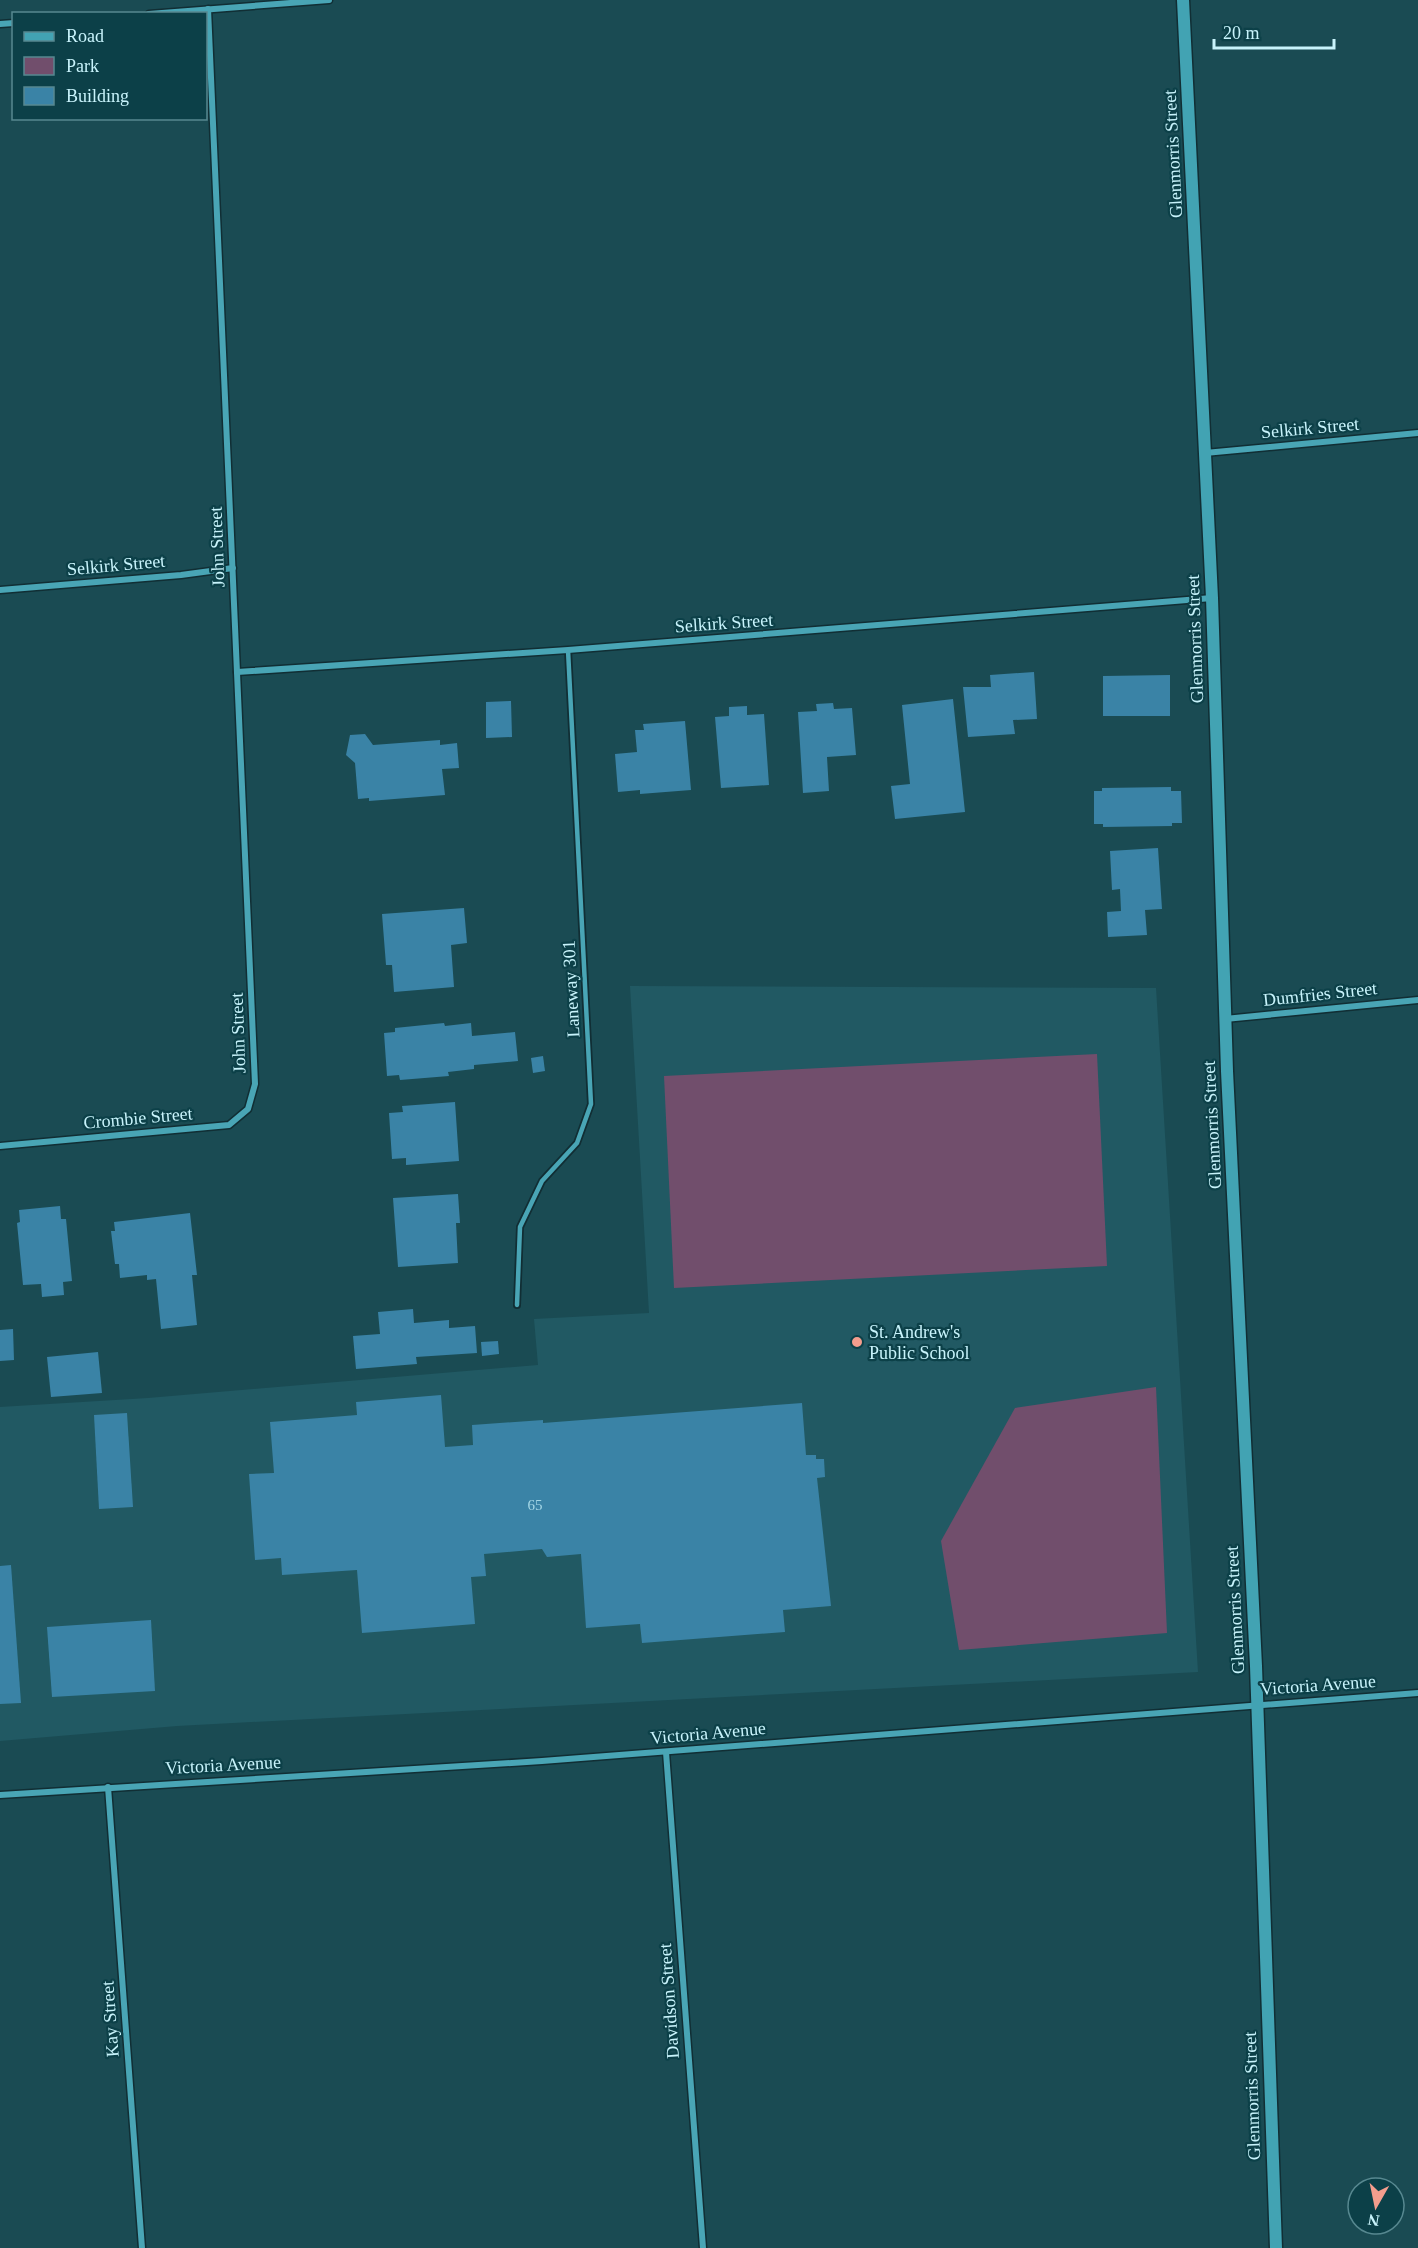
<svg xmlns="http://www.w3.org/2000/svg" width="1418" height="2248" viewBox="0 0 1418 2248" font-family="'Times New Roman',serif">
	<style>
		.built { fill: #215963 }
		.green { fill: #714e6c }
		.building { fill: #3a83a6 }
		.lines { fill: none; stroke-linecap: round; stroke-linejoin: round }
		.lane-casing { stroke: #112e34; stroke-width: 8 }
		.street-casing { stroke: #112e34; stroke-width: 9 }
		.secondary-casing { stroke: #112e34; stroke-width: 15 }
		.lane { stroke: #49a5b5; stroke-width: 4.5 }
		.street { stroke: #49a5b5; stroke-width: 6 }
		.secondary { stroke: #42a3b3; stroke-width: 12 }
		.poi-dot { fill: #f49d8d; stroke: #0c4048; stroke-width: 2 }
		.labels { text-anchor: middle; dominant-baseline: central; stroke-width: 4.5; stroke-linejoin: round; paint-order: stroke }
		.number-label { font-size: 15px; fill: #a4d7e6 }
		.street-label { font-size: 18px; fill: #c8f3fb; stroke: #0c4048 }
		.poi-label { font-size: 18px; fill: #c8f3fb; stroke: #0c4048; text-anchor: start }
	</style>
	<rect width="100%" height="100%" fill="#1a4b53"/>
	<path class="built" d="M 630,986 L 1156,988 L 1198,1672 L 177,1726 L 0,1741 L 0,1407 L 148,1398 L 538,1365 L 534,1319 L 649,1313 Z"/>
	<g class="green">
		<path d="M 1097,1054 L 1107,1266 L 674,1288 L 664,1076 Z"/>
		<path d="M 1156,1387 L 1167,1633 L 959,1650 L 941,1541 L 1015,1408 Z"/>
	</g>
	<g class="building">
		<path d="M 1034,672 L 1037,719 L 1013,720 L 1015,734 L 968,737 L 963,687 L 991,687 L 990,675 Z"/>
		<path d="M 1170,675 L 1170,716 L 1103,716 L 1103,676 Z"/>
		<path d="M 953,699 L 965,812 L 895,819 L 891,786 L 910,784 L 902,705 Z"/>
		<path d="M 511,701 L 512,737 L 486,738 L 486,702 Z"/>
		<path d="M 833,703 L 834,709 L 852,708 L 856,755 L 827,757 L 829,791 L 803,793 L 798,712 L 817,711 L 816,704 Z"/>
		<path d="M 747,706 L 747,715 L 764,714 L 769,785 L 721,788 L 715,717 L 729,716 L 729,707 Z"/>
		<path d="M 685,721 L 691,790 L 640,794 L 640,790 L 618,792 L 615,754 L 637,752 L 635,730 L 644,730 L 643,724 Z"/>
		<path d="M 365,734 L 373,745 L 440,740 L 440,745 L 457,743 L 459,768 L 442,769 L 445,795 L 369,801 L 369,798 L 358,799 L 355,763 L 346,755 L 350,735 Z"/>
		<path d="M 1171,787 L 1171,791 L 1181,791 L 1182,823 L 1172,823 L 1172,826 L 1103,827 L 1103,824 L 1094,824 L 1094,791 L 1102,791 L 1102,788 Z"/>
		<path d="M 1158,848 L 1162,909 L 1145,910 L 1147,935 L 1108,937 L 1107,912 L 1121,911 L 1120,889 L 1112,890 L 1110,851 Z"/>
		<path d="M 464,908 L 467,943 L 451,945 L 454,987 L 394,992 L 392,965 L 386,965 L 382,914 Z"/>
		<path d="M 444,1023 L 445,1026 L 471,1023 L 472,1036 L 515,1032 L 518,1061 L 474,1065 L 474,1069 L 448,1072 L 449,1076 L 400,1080 L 399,1075 L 387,1076 L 384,1033 L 395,1032 L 395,1028 Z"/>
		<path d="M 543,1056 L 545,1071 L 533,1073 L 531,1058 Z"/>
		<path d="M 455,1102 L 459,1161 L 406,1165 L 406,1158 L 392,1159 L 389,1113 L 403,1112 L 402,1106 Z"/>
		<path d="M 458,1194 L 460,1223 L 456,1223 L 458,1263 L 398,1267 L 393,1198 Z"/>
		<path d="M 60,1206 L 61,1219 L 66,1219 L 72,1281 L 63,1282 L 64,1295 L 42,1297 L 41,1284 L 23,1285 L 17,1223 L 20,1222 L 19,1210 Z"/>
		<path d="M 190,1213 L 197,1275 L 192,1275 L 197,1325 L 161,1329 L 156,1279 L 147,1280 L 147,1275 L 120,1278 L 119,1264 L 115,1264 L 111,1231 L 115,1231 L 114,1222 Z"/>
		<path d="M 413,1309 L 414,1323 L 449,1320 L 449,1328 L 475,1326 L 477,1353 L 416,1357 L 417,1364 L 356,1369 L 353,1336 L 380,1334 L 378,1312 Z"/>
		<path d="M 13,1329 L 14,1360 L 0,1361 L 0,1330 Z"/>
		<path d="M 498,1341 L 499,1354 L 482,1356 L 481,1342 Z"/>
		<path d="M 98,1352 L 102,1393 L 51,1397 L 47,1357 Z"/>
		<path d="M 441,1395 L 445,1447 L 473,1445 L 472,1425 L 543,1420 L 543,1423 L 802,1403 L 806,1455 L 816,1455 L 816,1459 L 824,1459 L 825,1477 L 817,1478 L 831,1606 L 783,1610 L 785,1632 L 642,1643 L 640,1624 L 586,1628 L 581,1554 L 547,1557 L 542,1549 L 484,1554 L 486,1576 L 471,1577 L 475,1624 L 362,1633 L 357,1570 L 282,1575 L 281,1558 L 255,1560 L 249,1474 L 274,1473 L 270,1422 L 357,1415 L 356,1402 Z"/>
		<path d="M 127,1413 L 133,1507 L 99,1509 L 94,1415 Z"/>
		<path d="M 11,1565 L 21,1703 L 0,1704 L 0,1566 Z"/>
		<path d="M 151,1620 L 155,1691 L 52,1697 L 47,1627 Z"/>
	</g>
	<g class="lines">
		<defs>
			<path id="lane" d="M 517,1305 L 520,1227 L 542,1181 L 577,1143 L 591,1104 L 568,650"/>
			<g id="street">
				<path d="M 149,14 L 329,0"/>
				<path d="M 0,24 L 14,23"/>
				<path d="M 1205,453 L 1418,433"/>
				<path d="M 0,590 L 181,575 L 233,568"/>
				<path d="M 237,672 L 568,650 L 1212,598"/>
				<path d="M 1225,1019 L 1418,1000"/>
				<path d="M 0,1146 L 229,1125 L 248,1109 L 255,1084 L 208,9"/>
				<path d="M 666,1752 L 703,2248"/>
				<path d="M 108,1787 L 142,2248"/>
				<path d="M 0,1795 L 542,1761 L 1418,1693"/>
			</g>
			<path id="secondary" d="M 1183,0 L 1212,598 L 1227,1071 L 1256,1666 L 1276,2248"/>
		</defs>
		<use href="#lane" class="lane-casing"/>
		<use href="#street" class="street-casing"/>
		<use href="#secondary" class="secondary-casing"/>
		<use href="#lane" class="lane"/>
		<use href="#street" class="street"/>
		<use href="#secondary" class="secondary"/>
	</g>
	<circle class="poi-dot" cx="857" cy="1342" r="6"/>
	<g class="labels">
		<g class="number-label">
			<text x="535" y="1505">65</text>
		</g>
		<g class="street-label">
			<text transform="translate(1173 154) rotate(-93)">Glenmorris Street</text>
			<text transform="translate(1310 428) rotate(-5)">Selkirk Street</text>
			<text transform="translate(217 547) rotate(-92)">John Street</text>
			<text transform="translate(116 565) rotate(-5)">Selkirk Street</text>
			<text transform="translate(724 623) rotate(-4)">Selkirk Street</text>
			<text transform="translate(1195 639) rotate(-92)">Glenmorris Street</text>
			<text transform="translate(571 989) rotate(-93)">Laneway 301</text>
			<text transform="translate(1320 994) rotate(-6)">Dumfries Street</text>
			<text transform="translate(238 1033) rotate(-92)">John Street</text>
			<text transform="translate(138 1118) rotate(-5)">Crombie Street</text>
			<text transform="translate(1212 1125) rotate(-93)">Glenmorris Street</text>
			<text transform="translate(1235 1610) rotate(-93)">Glenmorris Street</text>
			<text transform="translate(1318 1685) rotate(-4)">Victoria Avenue</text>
			<text transform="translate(708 1733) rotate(-5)">Victoria Avenue</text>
			<text transform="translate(223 1765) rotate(-3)">Victoria Avenue</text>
			<text transform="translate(669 2001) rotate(-94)">Davidson Street</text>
			<text transform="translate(110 2019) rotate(-94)">Kay Street</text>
			<text transform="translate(1252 2096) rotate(-92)">Glenmorris Street</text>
		</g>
		<g class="poi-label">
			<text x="869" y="1332">St. Andrew's<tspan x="869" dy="21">Public School</tspan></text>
		</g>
	</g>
	<rect x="12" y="12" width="195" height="108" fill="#0c4048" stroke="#578890" stroke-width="1.5"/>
	<rect x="24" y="32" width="30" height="9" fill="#42a3b3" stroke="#578890" stroke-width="1.5"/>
	<text x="66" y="42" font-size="18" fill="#c8f3fb">Road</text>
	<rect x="24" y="57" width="30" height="18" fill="#714e6c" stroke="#578890" stroke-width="1.5"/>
	<text x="66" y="72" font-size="18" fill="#c8f3fb">Park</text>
	<rect x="24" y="87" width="30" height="18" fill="#3a83a6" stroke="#578890" stroke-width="1.5"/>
	<text x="66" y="102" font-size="18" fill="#c8f3fb">Building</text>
	<g transform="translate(1376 2206) rotate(189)"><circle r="28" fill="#0c4048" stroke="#578890" stroke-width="1.5"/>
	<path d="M0-4.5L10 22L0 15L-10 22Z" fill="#f49d8d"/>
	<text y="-9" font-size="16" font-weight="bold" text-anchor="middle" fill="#c8f3fb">N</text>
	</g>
	<path d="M1214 39v9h120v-9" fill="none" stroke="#c8f3fb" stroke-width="3"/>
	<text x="1223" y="39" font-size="18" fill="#c8f3fb" stroke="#0c4048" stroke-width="4.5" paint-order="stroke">20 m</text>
</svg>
